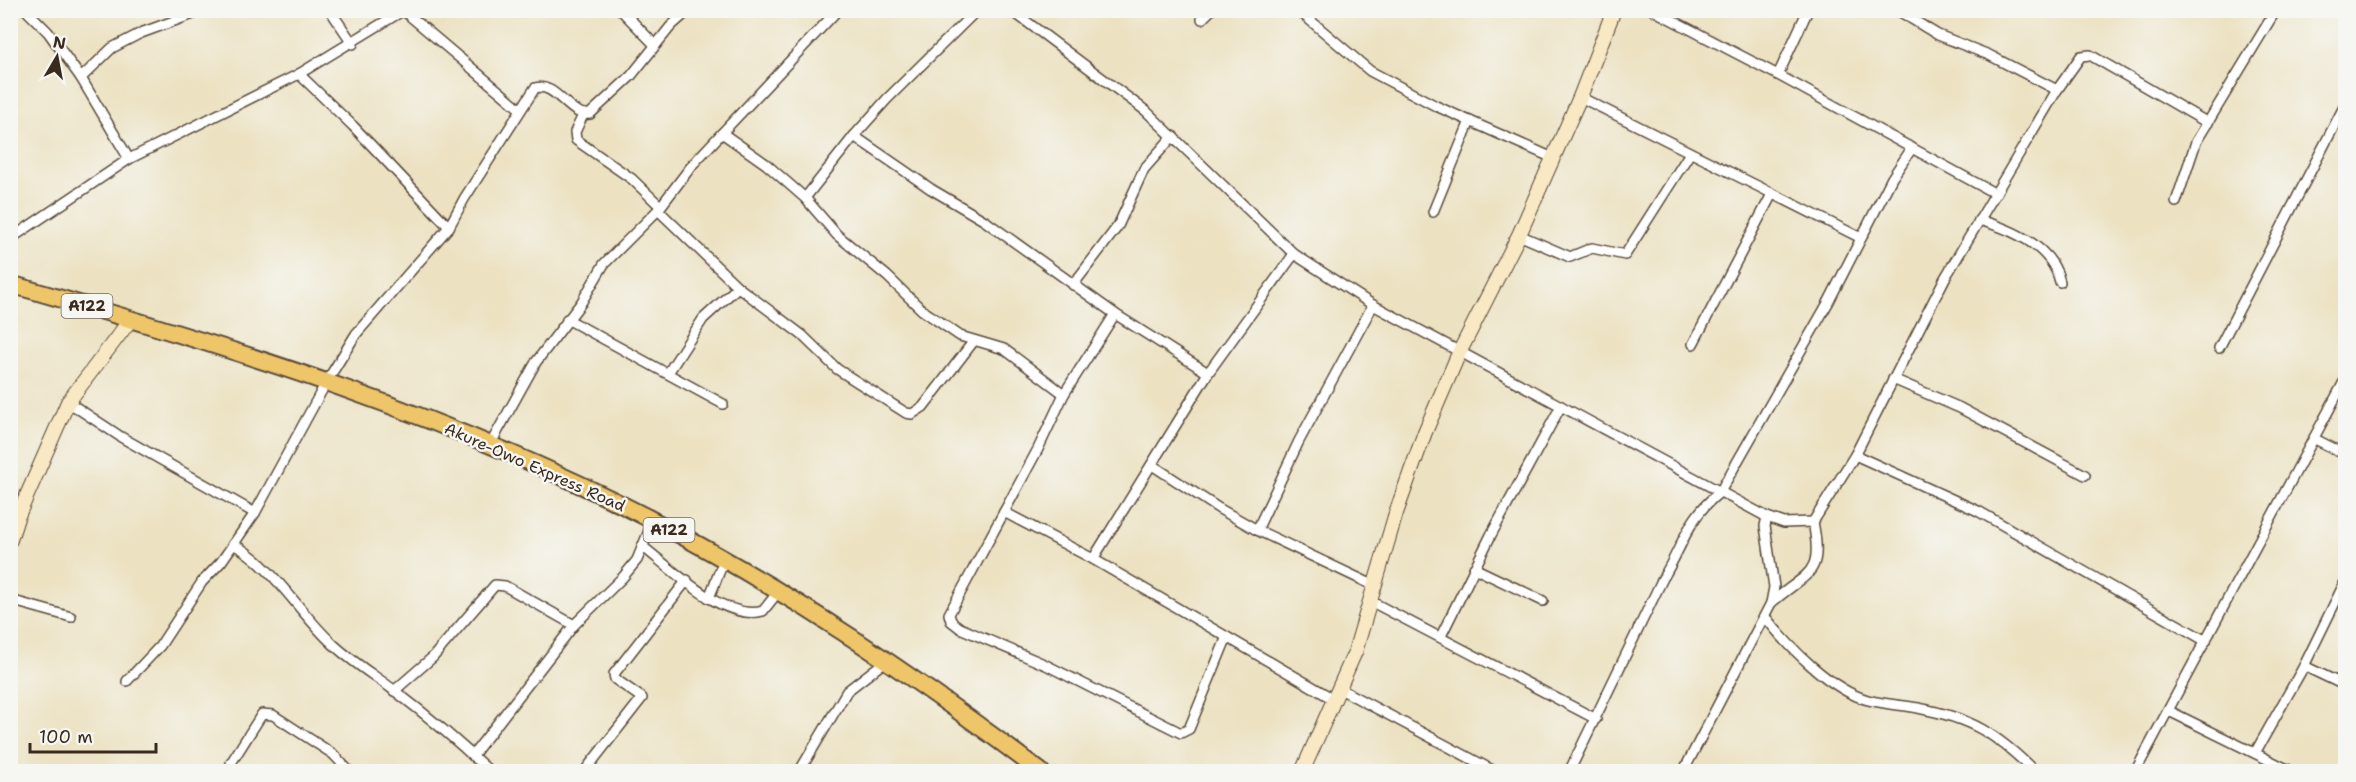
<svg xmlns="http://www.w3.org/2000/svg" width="2356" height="782" viewBox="0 0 2356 782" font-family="'Shantell Sans',sans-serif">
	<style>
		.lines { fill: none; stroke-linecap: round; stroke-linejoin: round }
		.street-casing { stroke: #564637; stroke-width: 12 }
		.secondary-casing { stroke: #564637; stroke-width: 16 }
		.highway-casing { stroke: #564637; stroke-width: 20 }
		.street { stroke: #fff; stroke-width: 9 }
		.secondary { stroke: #f8e8c3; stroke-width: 14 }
		.highway { stroke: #eec569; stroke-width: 16 }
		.labels { text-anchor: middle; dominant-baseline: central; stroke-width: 5; stroke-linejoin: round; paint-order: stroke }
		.shield { fill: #f6f6f2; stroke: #73675e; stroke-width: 1.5 }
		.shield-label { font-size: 15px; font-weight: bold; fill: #3b2a1e }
		.street-label { font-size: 16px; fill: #3b2a1e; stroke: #f6f6f2 }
	</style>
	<rect width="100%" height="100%" fill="#f6f6f2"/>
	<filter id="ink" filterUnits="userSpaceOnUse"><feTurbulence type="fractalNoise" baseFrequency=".0167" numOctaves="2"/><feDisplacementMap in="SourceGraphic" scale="12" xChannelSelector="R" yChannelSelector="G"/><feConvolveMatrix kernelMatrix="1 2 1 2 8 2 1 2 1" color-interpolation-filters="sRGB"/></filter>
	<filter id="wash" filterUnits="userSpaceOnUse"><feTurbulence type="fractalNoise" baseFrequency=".008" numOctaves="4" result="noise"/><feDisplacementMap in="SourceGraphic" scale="24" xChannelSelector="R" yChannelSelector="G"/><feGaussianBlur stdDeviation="1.35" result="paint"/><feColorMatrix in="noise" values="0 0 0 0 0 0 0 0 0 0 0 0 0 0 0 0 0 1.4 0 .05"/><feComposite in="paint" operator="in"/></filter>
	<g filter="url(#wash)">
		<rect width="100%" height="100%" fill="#ece2c2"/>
	</g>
	<g filter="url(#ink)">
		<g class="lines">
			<defs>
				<g id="street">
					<path d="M 26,10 L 48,32 L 81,78"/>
					<path d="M 330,10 L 353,44"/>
					<path d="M 621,10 L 655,45"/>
					<path d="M 838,10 L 722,133 L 766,164 L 805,198 L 837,235 L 887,276 L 922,310 L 960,336 L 1004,349 L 1064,394"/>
					<path d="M 1011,10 L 1146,111 L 1294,254 L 1373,305 L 1767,517"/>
					<path d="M 1298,10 L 1370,71 L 1436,106 L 1553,158"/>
					<path d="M 1653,10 L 1778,75 L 1996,194"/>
					<path d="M 1897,10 L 1938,35 L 1989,55 L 2057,90"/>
					<path d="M 404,11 L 520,109"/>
					<path d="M 1202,19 L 1211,10"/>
					<path d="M 299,74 L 353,126 L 449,227"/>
					<path d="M 1778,75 L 1808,10"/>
					<path d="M 1580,97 L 1861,238"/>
					<path d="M 583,115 L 575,132 L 576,140 L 632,179 L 660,206"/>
					<path d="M 722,133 L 693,164 L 658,210 L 738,287 L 802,335 L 837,369 L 906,413 L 912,414 L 923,407 L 973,342"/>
					<path d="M 854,136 L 931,189 L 985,221 L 1115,314 L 1208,373"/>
					<path d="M 129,159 L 81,78 L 112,48 L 141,33 L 204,10"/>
					<path d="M 805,198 L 854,136 L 887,99 L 977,10"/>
					<path d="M 2176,202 L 2196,142 L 2276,10"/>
					<path d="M 1433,212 L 1470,121"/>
					<path d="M 1979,220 C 2011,229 2052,246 2060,282"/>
					<path d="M 1519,235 L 1570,257 L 1592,248 L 1625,255 L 1690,153"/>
					<path d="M 10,239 L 129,159 L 299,74 L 404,10"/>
					<path d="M 1073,285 L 1118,226 L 1144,169 L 1173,136"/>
					<path d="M 1115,314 L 1064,394 L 1038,449 L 949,614 L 951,621 L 960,628 L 1046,665 L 1181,733 L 1189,729 L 1226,639"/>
					<path d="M 567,319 L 723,404"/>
					<path d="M 1693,344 L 1772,194"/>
					<path d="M 2219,348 L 2346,103"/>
					<path d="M 668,373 L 703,319 L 738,287"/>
					<path d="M 1893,379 L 1960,408 L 2085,475"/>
					<path d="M 68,402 L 121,437 L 255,513"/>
					<path d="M 2315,439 L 2346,455"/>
					<path d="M 490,445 L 536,362 L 581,303 L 604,264 L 658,210"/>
					<path d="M 1855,455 L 1978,511 L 2206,641"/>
					<path d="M 1152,465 L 1218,508 L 1257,530 L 1375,586"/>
					<path d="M 1004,512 L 1093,559 L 1335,700"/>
					<path d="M 1767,517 L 1784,523 L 1813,522 C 1824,576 1808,571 1771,603 L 1774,587 L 1765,526 Z"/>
					<path d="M 1813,522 L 1855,455 L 1945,278 L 2057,90 L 2081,56 L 2090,55 L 2208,123"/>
					<path d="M 1257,530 L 1299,441 L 1373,305"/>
					<path d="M 233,544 C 273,565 299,613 333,644 C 352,662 374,675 395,691 C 428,716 460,743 490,772"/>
					<path d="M 642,546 C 672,569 724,622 763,611 L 778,592"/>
					<path d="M 1093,559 L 1208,373 L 1294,254"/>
					<path d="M 1474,568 L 1543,601"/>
					<path d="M 709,598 L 724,560"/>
					<path d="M 10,600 L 71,617"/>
					<path d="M 1372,602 L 1596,719"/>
					<path d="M 1766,618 C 1789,647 1831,690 1868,700 C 1884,704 1901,705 1918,708 C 1971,718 1997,734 2035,772"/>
					<path d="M 1441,636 L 1491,535 L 1561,406"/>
					<path d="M 2304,666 L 2346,686"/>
					<path d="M 127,681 L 160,646 L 202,582 L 221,562 L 255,513 L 327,381 L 356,334 L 449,227 L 464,199 L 535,88 C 557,82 568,117 590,114 L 631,76 L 671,26 L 689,10"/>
					<path d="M 1340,689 L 1496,772"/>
					<path d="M 394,691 L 433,657 L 495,585 L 505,586 L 574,625"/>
					<path d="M 2169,711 L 2293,772"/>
					<path d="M 2255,753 L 2304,666 L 2346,580"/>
					<path d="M 473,755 L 574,625 L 623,577 L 637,560 L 653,521"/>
					<path d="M 231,772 L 231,763 L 262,714 L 273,715 L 333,754 L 350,772"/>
					<path d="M 584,772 L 642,698 L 615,679 L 614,674 L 687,580"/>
					<path d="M 799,772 L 847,691 L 887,660"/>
					<path d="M 1569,772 L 1663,578 C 1684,544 1687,518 1720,492 L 1828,303 L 1892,178 L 1912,148"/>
					<path d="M 1683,772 L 1771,603"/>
					<path d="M 2135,772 L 2346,378"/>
				</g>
				<g id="secondary">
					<path d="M 10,540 L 17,518 L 68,402 L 131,319"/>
					<path d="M 1302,772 L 1355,652 L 1396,513 L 1425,432 L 1459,353 L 1519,235 L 1580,97 L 1614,10"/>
				</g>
				<path id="highway" d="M 10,284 C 231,347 450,415 654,521 C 792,593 917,678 1041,772"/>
			</defs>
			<use href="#street" class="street-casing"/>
			<use href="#secondary" class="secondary-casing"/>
			<use href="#highway" class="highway-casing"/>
			<use href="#street" class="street"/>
			<use href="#secondary" class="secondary"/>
			<use href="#highway" class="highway"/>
		</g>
	</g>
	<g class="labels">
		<g class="shield">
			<rect x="61.5" y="294" width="51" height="24" rx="4.5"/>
			<rect x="643.5" y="518" width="51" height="24" rx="4.5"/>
		</g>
		<g class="shield-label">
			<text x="87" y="306">A122</text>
			<text x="669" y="530">A122</text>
		</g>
		<g class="street-label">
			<text transform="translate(535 467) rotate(24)">Akure-Owo Express Road</text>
		</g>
	</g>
	<rect width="2356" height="782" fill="none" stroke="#f6f6f2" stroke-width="36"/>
	<g transform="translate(57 57) rotate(10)" stroke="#f6f6f2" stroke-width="4.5" paint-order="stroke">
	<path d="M0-4.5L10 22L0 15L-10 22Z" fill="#3b2a1e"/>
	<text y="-9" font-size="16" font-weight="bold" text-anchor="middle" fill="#3b2a1e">N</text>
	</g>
	<path d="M30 743v9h126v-9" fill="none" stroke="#3b2a1e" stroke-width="3"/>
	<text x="39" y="743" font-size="18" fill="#3b2a1e" stroke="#f6f6f2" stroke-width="4.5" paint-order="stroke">100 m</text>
</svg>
